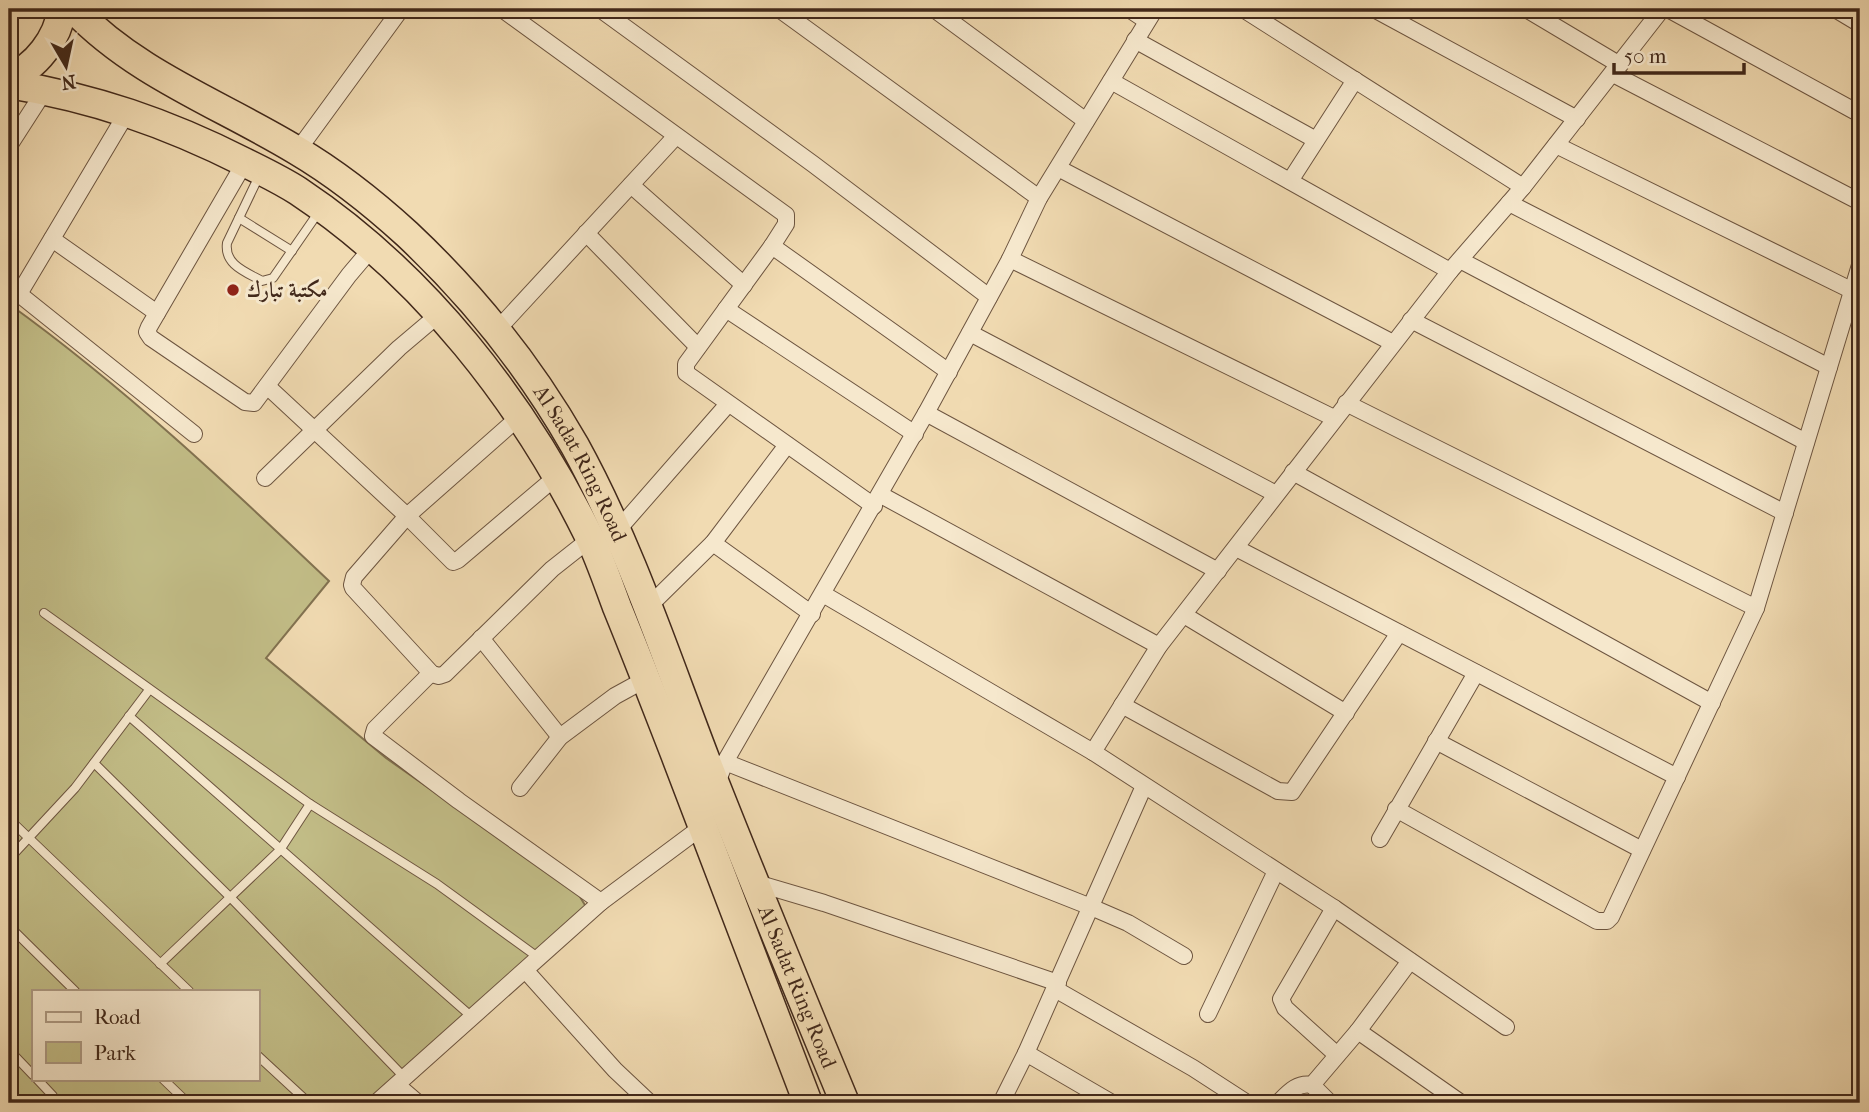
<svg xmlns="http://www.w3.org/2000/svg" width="1869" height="1112" viewBox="0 0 1869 1112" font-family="'IM FELL French Canon',Amiri,serif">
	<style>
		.green { fill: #c2bd87; stroke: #827250; stroke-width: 2; fill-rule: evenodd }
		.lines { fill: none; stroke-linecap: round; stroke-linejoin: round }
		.lane-casing { stroke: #6d5540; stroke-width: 10 }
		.street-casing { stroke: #6d5540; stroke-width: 18 }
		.highway-casing { stroke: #41281a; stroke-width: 31 }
		.lane { stroke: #f6e8cd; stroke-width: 8 }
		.street { stroke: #f6e8cd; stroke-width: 16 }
		.highway { stroke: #f1dbb2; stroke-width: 28 }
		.poi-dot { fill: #8f2418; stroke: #f6e8cd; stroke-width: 2.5 }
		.labels { text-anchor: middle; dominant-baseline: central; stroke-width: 6; stroke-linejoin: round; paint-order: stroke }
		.poi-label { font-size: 21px; font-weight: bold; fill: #41281a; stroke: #f6e8cd; text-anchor: start }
		.street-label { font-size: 21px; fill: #41281a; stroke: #f6e8cd }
	</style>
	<rect width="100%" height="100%" fill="#f1dbb2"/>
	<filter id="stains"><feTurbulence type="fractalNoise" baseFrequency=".00286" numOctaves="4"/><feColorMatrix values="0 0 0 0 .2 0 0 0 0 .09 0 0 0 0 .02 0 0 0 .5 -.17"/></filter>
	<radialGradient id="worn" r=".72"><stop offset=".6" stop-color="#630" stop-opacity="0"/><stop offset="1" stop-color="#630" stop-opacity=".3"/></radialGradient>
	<path class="green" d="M 9,304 C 123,386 226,483 329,581 L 266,658 L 386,758 L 577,892 L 588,910 L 368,1103 L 9,1103 ZM 33,991 L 257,991 L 257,1079 L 33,1079 Z"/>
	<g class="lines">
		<defs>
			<g id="lane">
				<path d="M 259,176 L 227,243 C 224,265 246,272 262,281 L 273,278 L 318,213"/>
				<path d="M 239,218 L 292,251"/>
				<path d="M 44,613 L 310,804 L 437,884 L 539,958"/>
				<path d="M 129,716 L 472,1017"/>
				<path d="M 94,763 L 231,898 L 404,1077"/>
				<path d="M 9,819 L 189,991"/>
				<path d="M 9,859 L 75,788 L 149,690"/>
				<path d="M 9,926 L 75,991"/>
				<path d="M 160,964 L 280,850 L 310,804"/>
				<path d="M 9,1050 L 33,1075"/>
				<path d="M 257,1055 L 309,1103"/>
				<path d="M 37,1079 L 53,1096 L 52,1103"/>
				<path d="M 163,1079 L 188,1103"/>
			</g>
			<g id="street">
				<path d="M 502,9 L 786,215 L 786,224 L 772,246 L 686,364 L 686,373 L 874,506"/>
				<path d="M 600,9 L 813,164 L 989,297"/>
				<path d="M 779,9 L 1039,198"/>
				<path d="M 934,9 L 1086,121"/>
				<path d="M 1129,9 L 1147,21"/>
				<path d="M 1243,9 L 1523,187"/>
				<path d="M 1374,9 L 1577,119"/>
				<path d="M 1526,9 L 1620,65"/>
				<path d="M 1668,9 L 1860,114"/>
				<path d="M 1835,9 L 1860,24"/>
				<path d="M 1135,40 L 1316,140"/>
				<path d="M 1613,74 L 1860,202"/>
				<path d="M 1111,81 L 1450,271"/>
				<path d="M 1556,145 L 1853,291"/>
				<path d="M 9,146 L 45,90"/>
				<path d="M 298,150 L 401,9"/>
				<path d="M 245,162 L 149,327 L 147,332 L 151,338 L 245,402 L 254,403 L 349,275 L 371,249"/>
				<path d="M 1058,168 L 1393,343"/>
				<path d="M 1290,181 L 1355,80"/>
				<path d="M 631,185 L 744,285"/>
				<path d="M 1509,203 L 1829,367"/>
				<path d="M 586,233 L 698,347"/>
				<path d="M 52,239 L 157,313"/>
				<path d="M 772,246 L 949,372"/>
				<path d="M 1010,259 L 1334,418"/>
				<path d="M 1460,260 L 1806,442"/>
				<path d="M 9,286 L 194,434"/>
				<path d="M 19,294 L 128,111"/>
				<path d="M 726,309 L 915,434"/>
				<path d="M 1411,320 L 1785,513"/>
				<path d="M 497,330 L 676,136"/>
				<path d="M 970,333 L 1276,494"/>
				<path d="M 267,386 L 407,516 L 453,562 L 458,560 L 557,476"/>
				<path d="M 1346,403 L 1756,608"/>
				<path d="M 926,413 L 1218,571"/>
				<path d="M 519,417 L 407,516 L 354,577 L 352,585 L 353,588 L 432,674 L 439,676 L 445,674 L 552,569 L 590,539"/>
				<path d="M 1293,472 L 1712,703"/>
				<path d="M 265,478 L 399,348 L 438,315"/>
				<path d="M 881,495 L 1159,646"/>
				<path d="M 616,532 L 728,404"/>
				<path d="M 713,543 L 812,614"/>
				<path d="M 1236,548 L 1677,777"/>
				<path d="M 823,594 L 1093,752 L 1334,908 L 1506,1027"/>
				<path d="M 647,608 L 713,543 L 787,445"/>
				<path d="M 1184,615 L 1346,713"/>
				<path d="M 481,638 L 560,737"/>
				<path d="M 431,673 L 375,729 L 373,736 L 459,801 L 601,902"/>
				<path d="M 1122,705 L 1278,791 L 1292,792 L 1399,633"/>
				<path d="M 1436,741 L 1642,850"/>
				<path d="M 1093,752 L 1159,646 L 1450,271 L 1523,187 L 1662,9"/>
				<path d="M 725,762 L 1091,907 L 1128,923 L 1184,956"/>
				<path d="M 716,786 L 725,762 L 926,413 L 1010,259 L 1039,198 L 1155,9"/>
				<path d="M 520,788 L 560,737 L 615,696 L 646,679"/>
				<path d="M 1396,809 L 1597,921 L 1607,921 L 1611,917 L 1756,608 L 1860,265"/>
				<path d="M 1380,839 L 1476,673"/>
				<path d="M 753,882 L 824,903 L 1058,983"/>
				<path d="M 1334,908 L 1281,999 L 1285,1008 L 1337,1055"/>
				<path d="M 526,971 L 615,1070 L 650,1103"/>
				<path d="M 1055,989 L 1193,1068 L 1247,1103"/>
				<path d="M 1208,1014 L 1276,871"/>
				<path d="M 1358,1031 L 1461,1103"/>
				<path d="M 1026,1053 L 1144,786"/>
				<path d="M 397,1085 L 418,1103"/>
				<path d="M 1312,1085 L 1330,1103"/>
				<path d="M 376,1103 L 601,902 L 703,826"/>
				<path d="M 1001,1103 L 1026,1053 L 1112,1103"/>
				<path d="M 1278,1103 C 1288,1093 1297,1082 1312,1085 L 1358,1031 L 1410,961"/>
			</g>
			<g id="highway">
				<path id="s1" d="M 74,9 C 136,74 220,104 296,150 C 335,173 373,203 407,234 C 473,296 530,367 575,446 C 629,544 666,657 706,761 C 751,876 798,989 845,1103"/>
				<path d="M 9,77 C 36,68 58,38 62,9"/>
				<path d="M 9,84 C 94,98 167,123 244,162 C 262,171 281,180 298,191 C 424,275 523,402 589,536 C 600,559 608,583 617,607 C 637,656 656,705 675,754 C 720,871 764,987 808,1103"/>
			</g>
		</defs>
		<use href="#lane" class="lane-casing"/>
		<use href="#street" class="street-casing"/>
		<use href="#highway" class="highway-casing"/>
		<use href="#lane" class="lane"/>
		<use href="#street" class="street"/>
		<use href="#highway" class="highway"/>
	</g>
	<circle class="poi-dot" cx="233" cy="290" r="7"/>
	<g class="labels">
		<g class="poi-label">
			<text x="247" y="290">مكتبة تبارك</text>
		</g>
		<g class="street-label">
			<text stroke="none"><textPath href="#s1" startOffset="693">Al Sadat Ring Road</textPath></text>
			<text stroke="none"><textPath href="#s1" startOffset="1260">Al Sadat Ring Road</textPath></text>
		</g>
	</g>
	<rect width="1869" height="1112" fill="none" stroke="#f1dbb2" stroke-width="35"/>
	<rect x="10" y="10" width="1848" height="1091" fill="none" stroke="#41281a" stroke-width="3.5"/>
	<rect x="18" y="18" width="1834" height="1077" fill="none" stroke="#41281a" stroke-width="2"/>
	<rect x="32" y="990" width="228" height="91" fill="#f6e8cd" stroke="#ae9b85" stroke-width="2"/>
	<rect x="46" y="1012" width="35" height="10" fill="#f6e8cd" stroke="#ae9b85" stroke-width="2"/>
	<text x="94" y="1024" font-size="21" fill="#41281a">Road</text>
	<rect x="46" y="1042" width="35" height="21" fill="#c2bd87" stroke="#ae9b85" stroke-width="2"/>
	<text x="94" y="1060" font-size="21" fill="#41281a">Park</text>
	<g transform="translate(66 66) rotate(171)" stroke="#f6e8cd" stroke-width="5" paint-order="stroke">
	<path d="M0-5L12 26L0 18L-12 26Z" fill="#41281a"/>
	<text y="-10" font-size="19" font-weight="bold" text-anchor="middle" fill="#41281a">N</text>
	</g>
	<path d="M1614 63v10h130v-10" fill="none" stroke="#41281a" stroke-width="3.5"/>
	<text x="1624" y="63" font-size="21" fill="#41281a" stroke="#f6e8cd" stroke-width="5" paint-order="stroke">50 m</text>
	<rect width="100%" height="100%" filter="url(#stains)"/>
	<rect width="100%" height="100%" fill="url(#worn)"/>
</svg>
